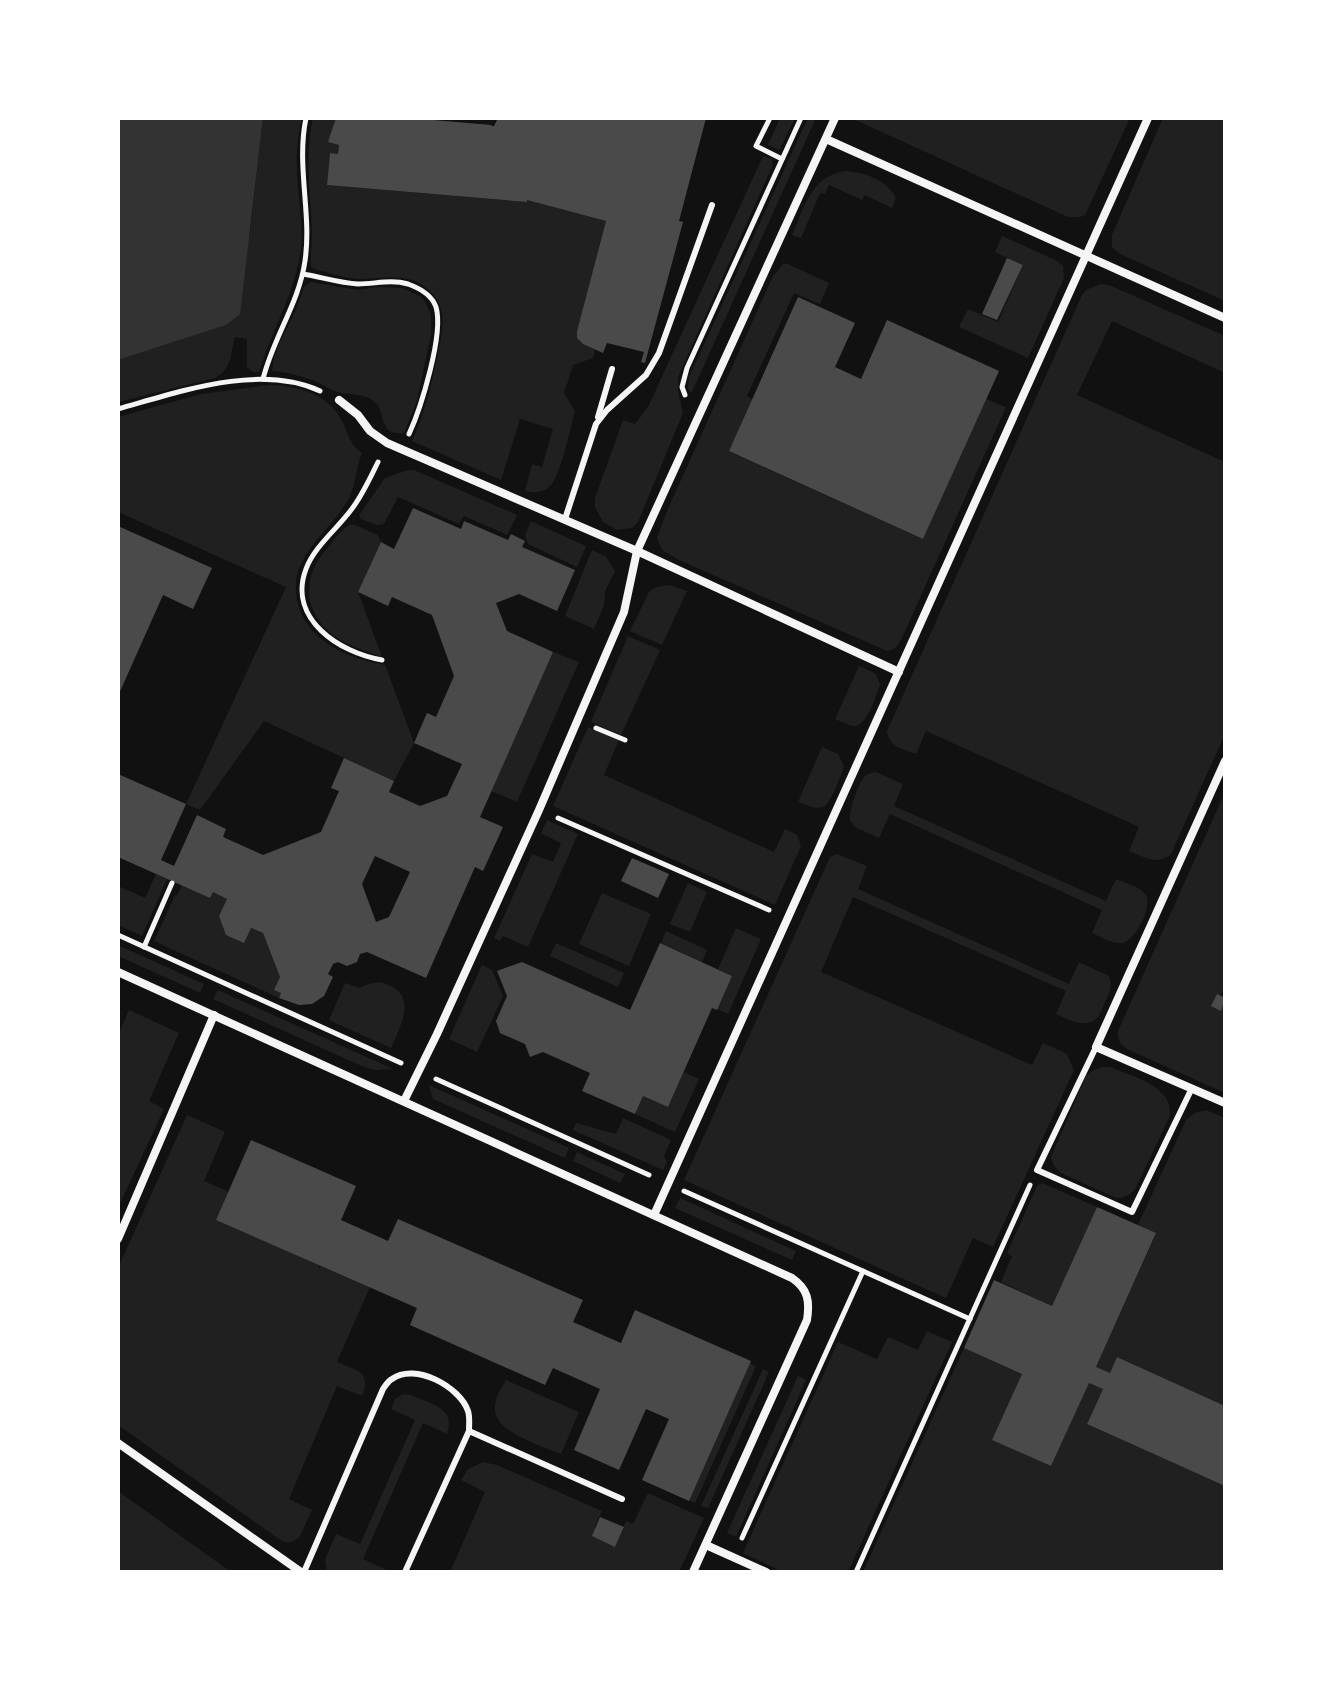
<svg xmlns="http://www.w3.org/2000/svg" width="1343" height="1690" viewBox="0 0 1343 1690" font-family="'Titillium Web',sans-serif">
	<style>
		.green { fill: #202020 }
		.water { fill: #333 }
		.building { fill: #4a4a4a; fill-rule: evenodd }
		.lines { fill: none; stroke-linecap: round; stroke-linejoin: round }
		.path { stroke: #f5f5f5; stroke-width: 5 }
		.service { stroke: #f5f5f5; stroke-width: 6 }
		.minor { stroke: #f5f5f5; stroke-width: 8 }
	</style>
	<rect width="100%" height="100%" fill="#111"/>
	<g class="green">
		<path d="M 263,118 L 302,118 C 298,134 296,151 297,168 C 297,197 305,226 300,255 C 293,297 271,332 259,372 L 253,372 L 247,367 L 247,339 L 235,337 C 230,354 233,368 215,378 L 118,402 L 118,360 L 226,325 L 250,232 Z"/>
		<path d="M 313,118 L 336,118 L 329,142 L 339,145 L 338,154 L 330,153 L 327,185 L 526,202 L 527,200 L 606,221 L 577,331 L 579,341 L 595,350 L 593,358 L 573,365 L 564,393 L 575,411 C 571,426 560,478 550,486 C 543,493 534,493 525,491 L 532,464 L 542,467 L 553,429 L 520,419 L 501,480 L 412,441 C 425,412 432,384 438,352 C 441,339 445,323 441,309 C 437,295 426,285 412,280 C 395,275 380,278 363,279 C 347,279 330,273 314,269 L 311,267 C 310,256 312,245 312,234 C 311,195 304,157 313,118 Z"/>
		<path d="M 780,118 L 795,118 L 780,149 L 777,149 L 768,145 Z"/>
		<path d="M 808,118 L 816,118 L 692,392 L 690,392 L 688,388 L 689,377 Z"/>
		<path d="M 851,118 L 1130,118 L 1085,215 L 1080,217 L 1068,217 Z"/>
		<path d="M 1163,118 L 1225,118 L 1225,301 L 1120,254 L 1112,247 L 1112,235 Z"/>
		<path d="M 763,156 L 772,159 L 772,167 L 678,377 L 678,391 L 683,413 L 638,522 L 632,528 L 617,530 L 603,522 L 595,507 L 595,498 L 623,420 L 635,424 L 648,407 Z"/>
		<path d="M 845,171 C 863,172 888,180 896,198 L 892,208 L 865,195 L 862,200 L 829,185 L 825,194 L 820,193 L 801,238 L 792,235 C 805,207 810,177 845,171 Z"/>
		<path d="M 1002,236 L 1057,261 L 1063,266 L 1064,278 L 1028,358 L 959,327 L 968,309 L 998,322 L 1023,265 L 995,252 Z"/>
		<path d="M 783,264 L 788,264 L 829,283 L 820,304 L 794,293 L 747,396 L 752,399 L 730,452 L 923,539 L 986,399 L 1006,407 L 901,640 C 897,646 895,650 887,651 L 679,560 L 662,550 L 657,538 L 667,511 L 773,276 Z"/>
		<path d="M 311,282 L 358,290 L 378,287 L 402,288 L 420,296 L 425,302 L 431,315 L 431,334 L 417,401 L 404,433 C 377,436 387,412 374,401 C 364,393 349,395 338,392 C 330,390 322,384 315,381 C 301,376 287,372 272,371 L 274,358 L 280,342 L 296,310 L 304,287 Z"/>
		<path d="M 1101,284 L 1109,285 L 1225,336 L 1225,373 L 1112,321 L 1077,395 L 1225,462 L 1225,734 L 1171,854 C 1158,866 1144,857 1129,851 L 1139,827 L 926,731 L 916,754 C 903,749 889,747 887,731 L 1082,295 L 1086,290 Z"/>
		<path d="M 270,385 C 298,386 329,394 342,421 C 349,435 349,444 362,453 C 356,468 356,484 348,500 C 335,523 312,540 301,564 C 295,575 295,588 297,600 C 306,642 348,658 385,665 L 414,743 L 394,781 L 264,721 L 200,810 L 186,804 L 286,587 L 118,512 L 118,417 L 201,394 Z"/>
		<path d="M 408,470 L 414,470 L 517,515 L 507,535 L 464,516 L 459,524 L 398,497 L 384,524 L 377,525 L 361,519 L 359,515 L 385,478 Z"/>
		<path d="M 531,521 L 586,546 L 577,567 L 528,544 L 525,535 Z"/>
		<path d="M 349,525 L 355,525 L 378,535 L 381,542 L 358,592 L 382,657 C 369,652 355,648 342,641 C 307,620 298,584 324,552 C 332,543 339,532 349,525 Z"/>
		<path d="M 592,550 L 606,557 L 615,571 L 605,591 L 604,605 L 594,629 L 565,616 Z"/>
		<path d="M 670,585 L 687,591 L 662,645 L 630,631 L 649,592 L 656,587 Z"/>
		<path d="M 628,636 L 660,650 L 621,735 L 591,722 Z"/>
		<path d="M 553,652 L 579,662 L 517,802 L 491,791 Z"/>
		<path d="M 859,666 L 876,674 L 880,685 C 876,696 867,727 853,726 C 847,725 840,721 835,719 Z"/>
		<path d="M 588,727 L 619,740 L 604,775 L 774,852 L 785,829 L 797,835 L 801,846 L 775,905 L 553,806 Z"/>
		<path d="M 822,747 L 838,754 L 844,766 C 841,775 831,804 823,807 C 815,810 805,804 798,802 Z"/>
		<path d="M 876,772 L 903,784 L 894,806 L 1106,901 L 1116,879 C 1125,883 1139,886 1145,894 C 1154,904 1136,940 1123,943 C 1114,945 1101,937 1092,933 L 1102,910 L 890,814 L 879,838 L 855,827 L 850,821 C 848,812 858,785 864,777 C 868,773 871,773 876,772 Z"/>
		<path d="M 1225,792 L 1225,985 L 1221,995 L 1225,998 L 1225,1093 L 1127,1049 C 1120,1044 1117,1040 1118,1031 Z"/>
		<path d="M 547,820 L 578,834 L 528,947 L 503,936 L 500,941 L 494,938 L 532,854 L 553,862 L 561,843 L 541,833 Z"/>
		<path d="M 837,854 L 867,866 L 858,889 L 1069,984 L 1079,962 L 1109,976 C 1113,986 1110,991 1106,1000 C 1103,1005 1101,1013 1098,1017 C 1086,1030 1068,1019 1056,1014 L 1066,991 L 853,897 L 821,972 L 1032,1065 L 1043,1043 L 1067,1054 L 1074,1070 L 993,1247 L 973,1238 L 946,1298 L 684,1180 L 830,857 Z"/>
		<path d="M 156,874 L 167,879 L 142,936 L 118,925 L 118,886 L 145,898 Z"/>
		<path d="M 688,883 L 707,892 L 690,932 L 670,924 Z"/>
		<path d="M 182,885 L 210,898 L 213,892 L 227,899 L 219,916 L 263,933 L 280,977 L 275,990 L 281,993 L 279,998 L 154,941 L 175,895 L 177,895 Z"/>
		<path d="M 602,893 L 651,914 L 629,966 L 579,944 Z"/>
		<path d="M 736,928 L 761,939 L 728,1014 L 717,1009 L 732,976 L 718,969 Z"/>
		<path d="M 666,931 L 707,950 L 702,962 L 661,943 Z"/>
		<path d="M 556,943 L 624,973 L 618,987 L 550,956 Z"/>
		<path d="M 118,945 L 204,984 L 200,993 L 118,956 Z"/>
		<path d="M 482,965 L 492,970 L 503,996 L 477,1052 L 449,1039 Z"/>
		<path d="M 379,982 C 420,991 402,1023 391,1048 L 329,1020 L 345,983 L 359,988 L 368,984 Z"/>
		<path d="M 218,990 L 393,1069 L 375,1070 L 364,1067 L 213,999 Z"/>
		<path d="M 129,1010 L 179,1033 L 149,1101 L 164,1109 L 118,1208 L 118,1035 Z"/>
		<path d="M 1102,1067 L 1110,1067 C 1133,1077 1173,1085 1170,1116 L 1135,1189 C 1130,1195 1125,1198 1116,1198 L 1061,1173 L 1054,1166 L 1051,1157 L 1086,1076 L 1092,1071 Z"/>
		<path d="M 684,1072 L 699,1079 L 675,1132 L 635,1114 L 643,1096 L 668,1107 Z"/>
		<path d="M 429,1085 L 569,1148 L 565,1158 L 433,1099 Z"/>
		<path d="M 1206,1110 L 1225,1118 L 1225,1406 L 1117,1357 L 1110,1373 L 1096,1367 L 1156,1234 L 1138,1225 L 1186,1120 L 1195,1113 Z"/>
		<path d="M 187,1115 L 225,1132 L 204,1181 L 229,1192 L 215,1223 L 217,1220 L 319,1265 L 319,1269 L 321,1266 L 370,1287 L 337,1362 C 356,1370 372,1372 362,1396 L 337,1386 L 289,1499 L 312,1510 L 299,1538 L 288,1543 L 279,1539 L 118,1425 L 118,1268 Z"/>
		<path d="M 623,1118 L 671,1140 L 664,1156 L 667,1162 L 663,1170 L 573,1130 L 576,1123 L 616,1134 Z"/>
		<path d="M 577,1152 L 625,1174 L 620,1183 L 573,1161 Z"/>
		<path d="M 1042,1183 L 1097,1207 L 1052,1306 L 1001,1282 L 1012,1256 L 1007,1253 L 1037,1186 Z"/>
		<path d="M 680,1198 L 796,1251 L 792,1260 L 675,1208 Z"/>
		<path d="M 927,1331 L 952,1342 L 848,1572 L 783,1572 L 743,1553 L 838,1342 L 877,1359 L 888,1337 L 918,1350 Z"/>
		<path d="M 964,1348 L 1022,1374 L 993,1440 L 1051,1466 L 1089,1383 L 1103,1389 L 1087,1424 L 1225,1486 L 1225,1572 L 863,1572 Z"/>
		<path d="M 750,1363 L 756,1366 L 695,1503 L 689,1500 Z"/>
		<path d="M 763,1369 L 769,1372 L 708,1508 L 701,1506 Z"/>
		<path d="M 798,1376 L 806,1380 L 736,1537 L 727,1533 Z"/>
		<path d="M 506,1380 L 579,1412 L 561,1454 C 542,1446 496,1433 495,1410 C 494,1399 501,1389 506,1380 Z"/>
		<path d="M 403,1394 C 411,1394 416,1397 423,1400 C 440,1407 454,1412 447,1434 L 423,1423 L 363,1559 L 387,1570 L 386,1572 L 327,1572 L 325,1559 L 336,1534 L 360,1544 L 415,1420 L 391,1409 L 395,1399 Z"/>
		<path d="M 483,1462 L 497,1465 L 602,1511 L 595,1526 L 615,1547 L 624,1529 L 623,1527 L 626,1521 L 633,1524 L 648,1493 L 704,1518 L 679,1572 L 450,1572 L 485,1492 L 461,1480 L 468,1469 Z"/>
		<path d="M 118,1491 L 231,1572 L 118,1572 Z"/>
	</g>
	<path class="water" d="M 118,118 L 263,118 L 240,314 L 226,325 L 118,360 Z"/>
	<g class="building">
		<path d="M 336,118 L 410,118 L 491,125 L 491,126 L 494,126 L 498,118 L 706,118 L 679,221 L 683,222 L 645,363 L 641,362 L 644,352 L 607,343 L 603,353 L 583,344 L 577,338 L 577,331 L 606,221 L 527,200 L 527,202 L 327,185 L 330,153 L 338,154 L 339,145 L 328,142 Z"/>
		<path d="M 1007,258 L 1023,265 L 997,320 L 982,314 Z"/>
		<path d="M 798,297 L 855,323 L 835,367 L 861,379 L 887,320 L 999,371 L 923,539 L 729,451 Z"/>
		<path d="M 413,508 L 461,529 L 464,521 L 508,540 L 511,534 L 525,541 L 522,547 L 575,570 L 557,611 L 519,594 L 496,603 L 507,631 L 553,652 L 480,817 L 503,827 L 483,871 L 475,867 L 426,978 L 367,952 L 360,954 L 357,962 L 347,966 L 338,962 L 333,964 L 328,974 L 333,977 L 324,996 L 312,1004 L 299,1005 L 279,998 L 281,993 L 274,990 L 280,977 L 263,933 L 251,928 L 244,943 L 226,935 L 219,916 L 227,899 L 213,892 L 210,898 L 118,857 L 118,774 L 186,804 L 161,860 L 174,866 L 197,815 L 226,829 L 223,837 L 263,855 L 321,832 L 339,791 L 331,788 L 344,758 L 394,781 L 389,792 L 420,806 L 447,796 L 462,764 L 414,743 L 427,713 L 436,717 L 454,676 L 432,615 L 392,597 L 388,606 L 358,592 L 381,542 L 394,549 ZM 375,856 L 410,872 L 389,917 L 376,922 L 362,884 Z"/>
		<path d="M 118,526 L 212,568 L 193,609 L 163,595 L 118,696 Z"/>
		<path d="M 632,858 L 669,874 L 658,898 L 621,881 Z"/>
		<path d="M 660,943 L 732,976 L 717,1010 L 712,1008 L 668,1107 L 643,1096 L 635,1114 L 582,1091 L 590,1073 L 543,1052 L 530,1057 L 525,1044 L 500,1033 L 496,1021 L 507,996 L 497,971 L 522,962 L 630,1010 Z"/>
		<path d="M 1217,994 L 1225,998 L 1221,1011 L 1211,1006 Z"/>
		<path d="M 251,1140 L 356,1186 L 341,1220 L 388,1241 L 398,1219 L 583,1300 L 573,1322 L 621,1343 L 635,1310 L 751,1361 L 689,1501 L 642,1480 L 669,1419 L 646,1409 L 619,1470 L 574,1450 L 600,1389 L 553,1368 L 545,1385 L 410,1325 L 417,1308 L 216,1220 Z"/>
		<path d="M 1097,1207 L 1156,1233 L 1096,1367 L 1110,1373 L 1117,1357 L 1225,1406 L 1225,1486 L 1087,1424 L 1103,1389 L 1089,1383 L 1051,1466 L 992,1440 L 1022,1374 L 964,1348 L 994,1280 L 1052,1306 Z"/>
		<path d="M 600,1517 L 624,1527 L 615,1547 L 592,1536 Z"/>
	</g>
	<g class="lines">
		<g class="path">
			<path d="M 770,118 L 756,146 L 782,159"/>
			<path d="M 303,274 C 321,277 340,283 358,284 C 375,284 391,279 408,284 C 419,288 432,295 436,307 C 444,334 421,408 409,434"/>
			<path d="M 263,379 C 273,338 299,303 305,261 C 312,214 296,166 306,118"/>
			<path d="M 685,395 L 682,387 L 687,368 L 801,118"/>
			<path d="M 118,409 C 179,392 259,363 320,391"/>
			<path d="M 378,462 C 370,478 362,496 351,510 C 337,529 314,547 306,569 C 287,619 340,653 382,660"/>
			<path d="M 596,728 L 625,740"/>
			<path d="M 558,818 L 769,910"/>
			<path d="M 118,935 L 401,1063"/>
			<path d="M 144,947 L 172,883"/>
			<path d="M 436,1079 L 649,1175"/>
			<path d="M 684,1191 L 970,1319"/>
			<path d="M 742,1538 L 863,1271"/>
			<path d="M 856,1572 L 1030,1185"/>
		</g>
		<g class="service">
			<path d="M 598,417 L 612,369"/>
			<path d="M 565,519 L 596,424 L 607,410 L 646,375 L 659,353 L 712,205"/>
			<path d="M 1096,1047 L 1037,1170 L 1132,1212 L 1192,1088"/>
			<path d="M 469,1431 L 622,1499"/>
			<path d="M 304,1572 L 383,1389 C 386,1385 388,1381 392,1379 C 415,1362 460,1387 468,1411 C 470,1417 469,1424 469,1431 L 405,1572"/>
		</g>
		<g class="minor">
			<path d="M 826,139 L 1225,318"/>
			<path d="M 339,400 L 358,415 L 370,431 L 387,443 L 637,551 L 899,672"/>
			<path d="M 1225,761 L 1096,1047 L 1225,1103"/>
			<path d="M 118,972 L 792,1278 C 808,1289 810,1301 807,1320 L 693,1572"/>
			<path d="M 404,1101 L 437,1034 L 539,810 L 624,612 L 637,551 L 835,118"/>
			<path d="M 654,1215 L 1148,118"/>
			<path d="M 118,1239 L 214,1015"/>
			<path d="M 118,1443 L 301,1572"/>
			<path d="M 706,1545 L 766,1572"/>
		</g>
	</g>
	<rect width="1343" height="1690" fill="none" stroke="#ffffff" stroke-width="240"/>
</svg>
